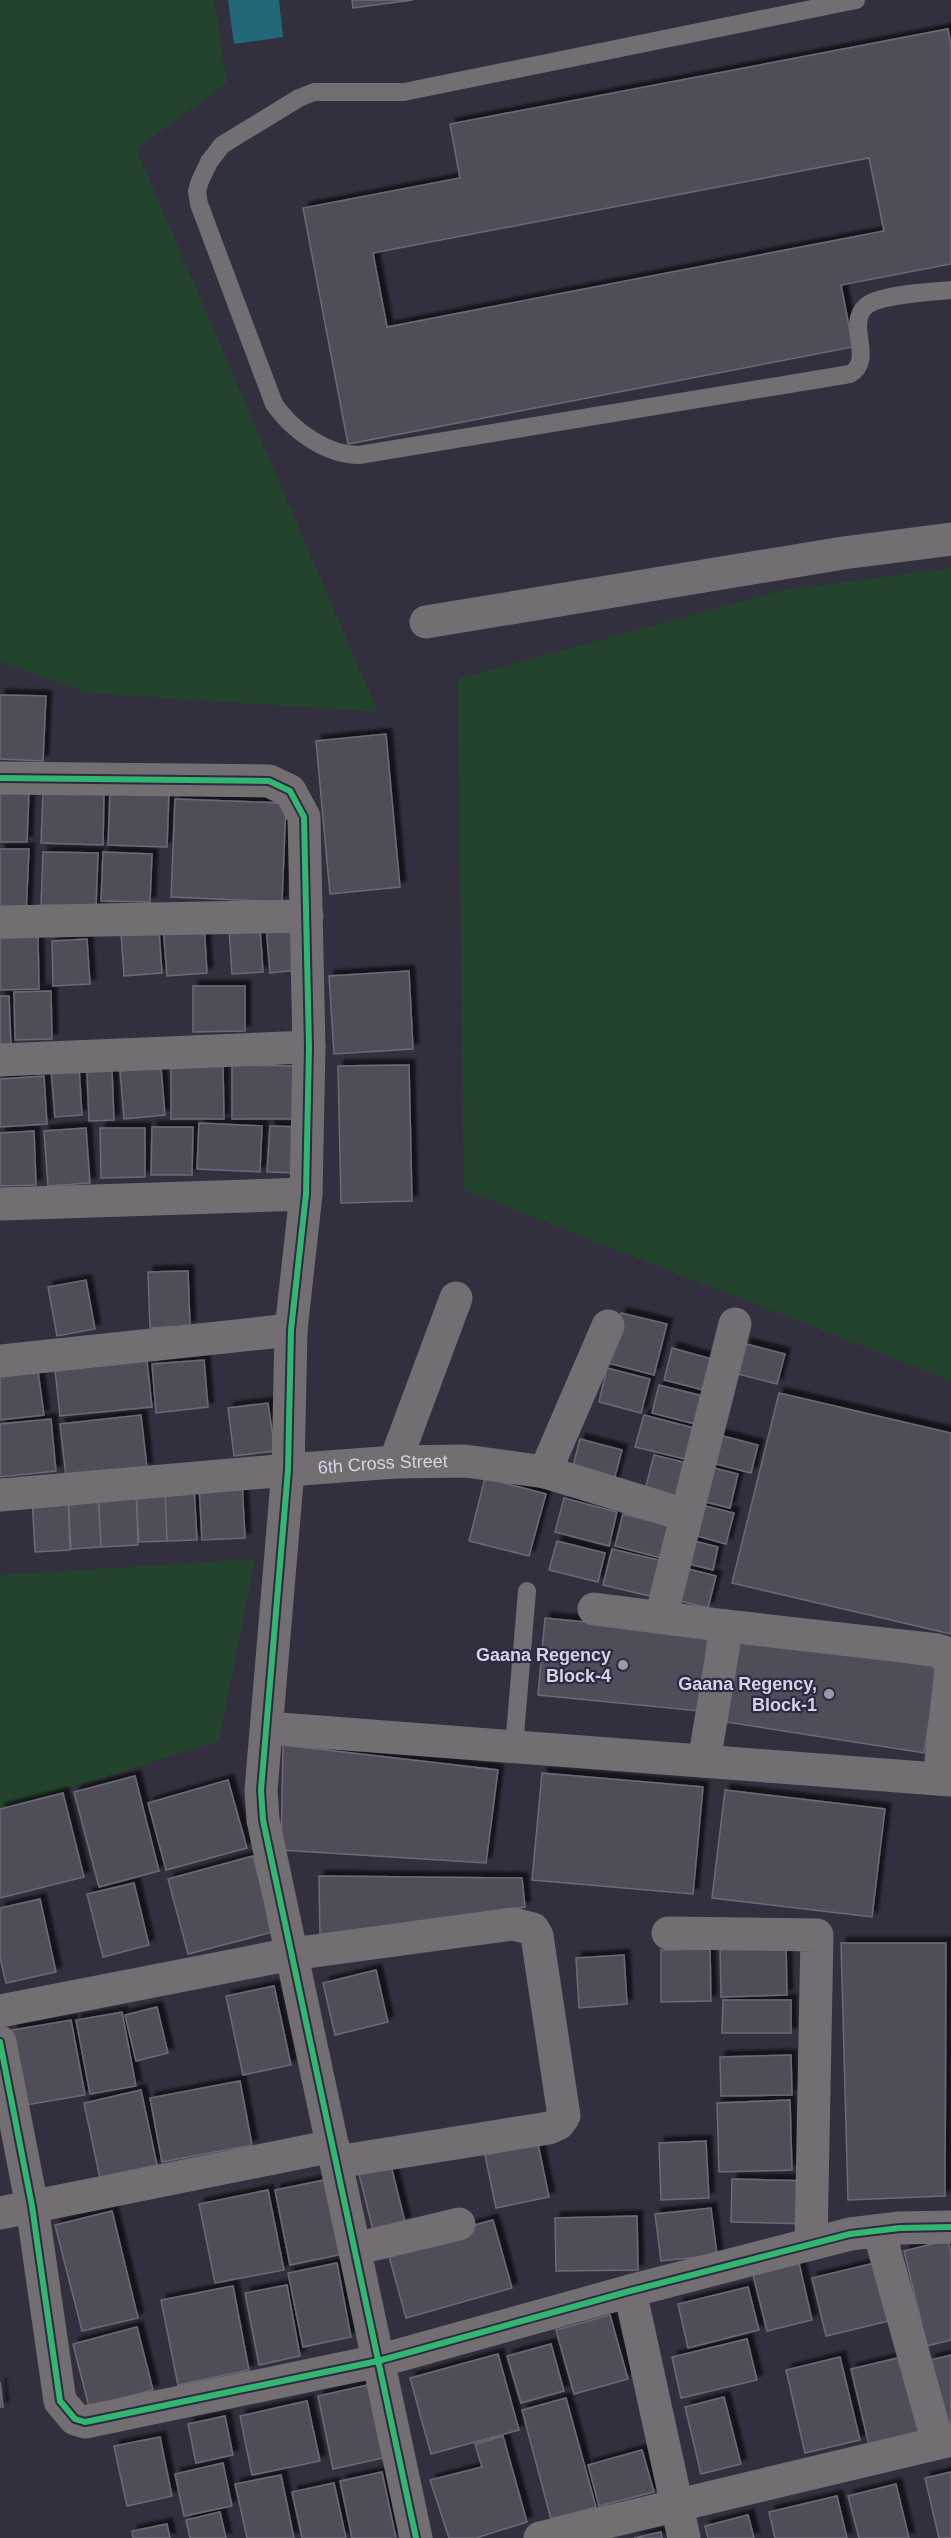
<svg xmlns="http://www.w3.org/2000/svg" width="951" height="2538" viewBox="0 0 951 2538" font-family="Helvetica,sans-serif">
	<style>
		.green { fill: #24432c }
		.water { fill: #236879 }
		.building { fill: #4f4d59; stroke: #6c6a77; stroke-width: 1.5; fill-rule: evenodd; filter: url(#shadow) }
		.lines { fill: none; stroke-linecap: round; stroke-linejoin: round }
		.service { stroke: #736e72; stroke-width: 18 }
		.minor { stroke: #736e72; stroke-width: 33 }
		.cycleway-casing { stroke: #2e2a44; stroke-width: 10 }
		.cycleway { stroke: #33b770; stroke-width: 6 }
		.poi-dot { fill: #9c9aaa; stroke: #2e2a44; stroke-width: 2 }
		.labels { text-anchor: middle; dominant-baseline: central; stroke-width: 4.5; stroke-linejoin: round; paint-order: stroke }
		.street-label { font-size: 18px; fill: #d5d3e4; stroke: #2e2a44 }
		.poi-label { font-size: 18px; font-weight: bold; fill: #d5d3e4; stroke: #2e2a44; text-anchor: end }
	</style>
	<defs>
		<filter id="shadow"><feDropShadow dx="5.5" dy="-5.5" stdDeviation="1.5" flood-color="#0009"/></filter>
	</defs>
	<rect width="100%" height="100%" fill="#32303e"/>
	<g class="green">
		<path d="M 0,0 L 214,0 L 227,83 L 136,149 L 378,712 L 89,693 L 0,662 Z"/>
		<path d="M 951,568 L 951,1381 L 464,1190 L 458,679 L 780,591 Z"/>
		<path d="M 255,1559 L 219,1741 L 0,1810 L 0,1575 Z"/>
	</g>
	<path class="water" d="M 228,0 L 279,0 L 283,37 L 234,44 Z"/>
	<g class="building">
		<path d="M 352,0 L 413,0 L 353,8 Z"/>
		<path d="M 948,29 L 951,45 L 951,264 L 841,285 L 853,347 L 348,444 L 303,208 L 460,178 L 450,124 ZM 869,158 L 884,231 L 387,327 L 373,253 Z"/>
		<path d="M 0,695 L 46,696 L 43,761 L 0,759 Z"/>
		<path d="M 386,734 L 400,887 L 330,894 L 316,741 Z"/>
		<path d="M 0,791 L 29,792 L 27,842 L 0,842 Z"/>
		<path d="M 43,791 L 104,793 L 103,845 L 41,843 Z"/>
		<path d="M 110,791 L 169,793 L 167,847 L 108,845 Z"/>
		<path d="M 175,799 L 286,803 L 282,902 L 171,897 Z"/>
		<path d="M 0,849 L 29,849 L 26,914 L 0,913 Z"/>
		<path d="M 43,852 L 98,853 L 96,908 L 41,906 Z"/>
		<path d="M 103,852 L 152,854 L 150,902 L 101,901 Z"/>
		<path d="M 204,923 L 207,973 L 167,976 L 163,926 Z"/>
		<path d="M 294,924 L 297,970 L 270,973 L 266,926 Z"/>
		<path d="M 260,926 L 263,972 L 232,974 L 229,929 Z"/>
		<path d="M 159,930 L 162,973 L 124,976 L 121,933 Z"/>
		<path d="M 38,937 L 39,989 L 0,990 L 0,938 Z"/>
		<path d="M 87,939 L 90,984 L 53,986 L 52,941 Z"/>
		<path d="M 409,971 L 413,1049 L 334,1054 L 329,976 Z"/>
		<path d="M 193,986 L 245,986 L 245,1031 L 193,1032 Z"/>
		<path d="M 51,991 L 52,1039 L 15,1040 L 14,992 Z"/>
		<path d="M 0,996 L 9,996 L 11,1046 L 0,1046 Z"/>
		<path d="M 232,1065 L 299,1066 L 298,1119 L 232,1119 Z"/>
		<path d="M 409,1065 L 412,1201 L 341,1203 L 338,1066 Z"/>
		<path d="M 223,1066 L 224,1119 L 171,1119 L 171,1067 Z"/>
		<path d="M 79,1067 L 82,1115 L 55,1117 L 51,1069 Z"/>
		<path d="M 161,1068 L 165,1115 L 124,1119 L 120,1071 Z"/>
		<path d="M 112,1070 L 114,1120 L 89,1121 L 87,1072 Z"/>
		<path d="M 44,1076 L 47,1124 L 0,1127 L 0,1079 Z"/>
		<path d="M 199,1123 L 262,1126 L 260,1172 L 197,1169 Z"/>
		<path d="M 270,1126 L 300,1127 L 299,1173 L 267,1172 Z"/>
		<path d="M 152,1127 L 193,1127 L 192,1175 L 151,1175 Z"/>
		<path d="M 86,1128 L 90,1183 L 48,1186 L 44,1131 Z"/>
		<path d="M 100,1128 L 145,1128 L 145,1177 L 101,1178 Z"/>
		<path d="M 34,1131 L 36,1185 L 0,1186 L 0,1133 Z"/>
		<path d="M 188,1271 L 190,1326 L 150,1328 L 148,1272 Z"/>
		<path d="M 86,1280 L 95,1329 L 57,1336 L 48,1287 Z"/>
		<path d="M 621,1313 L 667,1324 L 654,1375 L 608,1363 Z"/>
		<path d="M 746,1344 L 785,1354 L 777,1384 L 738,1374 Z"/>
		<path d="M 672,1348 L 712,1359 L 704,1390 L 664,1380 Z"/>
		<path d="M 204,1360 L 208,1407 L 156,1413 L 152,1364 Z"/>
		<path d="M 147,1361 L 152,1407 L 60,1416 L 55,1370 Z"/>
		<path d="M 607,1368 L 650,1379 L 641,1413 L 599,1402 Z"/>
		<path d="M 38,1371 L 44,1415 L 0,1420 L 0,1376 Z"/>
		<path d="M 659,1385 L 707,1397 L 699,1425 L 652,1413 Z"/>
		<path d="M 779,1393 L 951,1433 L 951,1634 L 732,1583 Z"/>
		<path d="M 268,1403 L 275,1451 L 234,1456 L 228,1408 Z"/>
		<path d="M 141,1415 L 147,1468 L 66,1477 L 60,1424 Z"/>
		<path d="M 644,1415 L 698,1429 L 689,1460 L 635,1447 Z"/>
		<path d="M 51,1419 L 56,1471 L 0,1477 L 0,1424 Z"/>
		<path d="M 719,1435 L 758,1445 L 751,1473 L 712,1463 Z"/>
		<path d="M 580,1439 L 622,1450 L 613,1484 L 571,1474 Z"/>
		<path d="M 654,1455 L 687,1463 L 677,1498 L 645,1490 Z"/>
		<path d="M 710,1467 L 738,1474 L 730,1508 L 701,1501 Z"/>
		<path d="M 485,1478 L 546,1494 L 529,1556 L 469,1541 Z"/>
		<path d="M 242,1482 L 245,1538 L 202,1540 L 199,1485 Z"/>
		<path d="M 194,1487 L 197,1540 L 167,1541 L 164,1489 Z"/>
		<path d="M 165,1489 L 167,1541 L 139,1542 L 136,1491 Z"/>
		<path d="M 136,1491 L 138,1545 L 101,1547 L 98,1493 Z"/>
		<path d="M 98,1493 L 101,1547 L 71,1549 L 68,1495 Z"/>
		<path d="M 68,1495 L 70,1550 L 35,1552 L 32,1497 Z"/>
		<path d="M 564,1498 L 617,1512 L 609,1546 L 555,1532 Z"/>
		<path d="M 697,1504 L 734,1513 L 726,1544 L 690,1534 Z"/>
		<path d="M 623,1514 L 673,1527 L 665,1559 L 615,1546 Z"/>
		<path d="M 687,1539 L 718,1547 L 713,1570 L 681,1562 Z"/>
		<path d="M 557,1541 L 605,1553 L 598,1582 L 549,1570 Z"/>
		<path d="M 612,1549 L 671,1563 L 662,1599 L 603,1585 Z"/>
		<path d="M 685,1568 L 716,1576 L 708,1608 L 676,1600 Z"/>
		<path d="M 545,1618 L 708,1634 L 700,1711 L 538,1695 Z"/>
		<path d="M 734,1636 L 938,1667 L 924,1753 L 720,1721 Z"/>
		<path d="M 283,1745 L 498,1770 L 486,1863 L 281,1850 Z"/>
		<path d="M 542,1773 L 703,1787 L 693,1894 L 532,1880 Z"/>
		<path d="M 135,1776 L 159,1871 L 99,1887 L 74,1792 Z"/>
		<path d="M 228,1780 L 247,1848 L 166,1870 L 148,1803 Z"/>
		<path d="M 725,1790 L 885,1809 L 872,1917 L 712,1898 Z"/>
		<path d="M 63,1793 L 84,1877 L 0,1898 L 0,1809 Z"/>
		<path d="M 253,1856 L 273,1932 L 188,1954 L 168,1879 Z"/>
		<path d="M 319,1876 L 522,1878 L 525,1907 L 320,1937 Z"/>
		<path d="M 134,1883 L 149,1945 L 103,1957 L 87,1894 Z"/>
		<path d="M 40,1899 L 56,1972 L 6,1983 L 0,1957 L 0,1908 Z"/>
		<path d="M 786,1943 L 787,1995 L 721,1997 L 720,1945 Z"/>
		<path d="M 841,1943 L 946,1943 L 945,2196 L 848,2200 Z"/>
		<path d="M 710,1949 L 711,2001 L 661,2002 L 661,1950 Z"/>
		<path d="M 624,1955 L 627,2004 L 579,2008 L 576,1958 Z"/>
		<path d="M 376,1970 L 388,2022 L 335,2035 L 323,1983 Z"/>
		<path d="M 274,1986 L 291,2065 L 243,2075 L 226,1996 Z"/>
		<path d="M 723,2000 L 791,2000 L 791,2033 L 722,2033 Z"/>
		<path d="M 157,2007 L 168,2053 L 136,2061 L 125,2015 Z"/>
		<path d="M 122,2012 L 136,2086 L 90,2094 L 76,2020 Z"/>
		<path d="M 71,2020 L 85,2095 L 26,2105 L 12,2030 Z"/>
		<path d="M 791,2055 L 792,2095 L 721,2096 L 720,2057 Z"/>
		<path d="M 240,2081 L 252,2145 L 162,2162 L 150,2098 Z"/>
		<path d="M 141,2090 L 157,2165 L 100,2178 L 84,2103 Z"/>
		<path d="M 790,2100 L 792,2170 L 719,2172 L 717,2103 Z"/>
		<path d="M 706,2141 L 709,2198 L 661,2200 L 659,2143 Z"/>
		<path d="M 538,2144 L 549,2197 L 496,2208 L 485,2155 Z"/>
		<path d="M 391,2166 L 405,2222 L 373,2230 L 359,2174 Z"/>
		<path d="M 329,2179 L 343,2254 L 290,2265 L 275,2190 Z"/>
		<path d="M 732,2179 L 811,2181 L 810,2224 L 731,2222 Z"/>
		<path d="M 268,2190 L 284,2270 L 215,2283 L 199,2204 Z"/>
		<path d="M 711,2208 L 717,2255 L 661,2261 L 655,2214 Z"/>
		<path d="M 112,2211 L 138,2318 L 82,2331 L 55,2225 Z"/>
		<path d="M 637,2216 L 638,2270 L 556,2271 L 555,2218 Z"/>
		<path d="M 493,2220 L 512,2288 L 406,2318 L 387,2249 Z"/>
		<path d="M 948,2240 L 951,2252 L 951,2340 L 927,2346 L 904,2251 Z"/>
		<path d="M 337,2263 L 351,2337 L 303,2347 L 288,2273 Z"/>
		<path d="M 799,2263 L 812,2320 L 767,2331 L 753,2275 Z"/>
		<path d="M 875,2263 L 889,2321 L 826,2336 L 812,2278 Z"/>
		<path d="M 287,2285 L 300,2356 L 259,2365 L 245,2293 Z"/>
		<path d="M 233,2286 L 249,2370 L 178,2385 L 161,2300 Z"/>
		<path d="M 748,2287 L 759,2330 L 688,2348 L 678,2304 Z"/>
		<path d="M 610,2315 L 628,2379 L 574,2394 L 556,2330 Z"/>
		<path d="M 137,2327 L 153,2390 L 89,2407 L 73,2344 Z"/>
		<path d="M 747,2339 L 757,2380 L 681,2398 L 672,2357 Z"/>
		<path d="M 551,2344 L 564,2391 L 521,2403 L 507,2356 Z"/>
		<path d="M 498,2354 L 519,2430 L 431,2454 L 410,2378 Z"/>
		<path d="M 951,2355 L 951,2424 L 946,2425 L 930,2360 Z"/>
		<path d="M 906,2356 L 925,2431 L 869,2445 L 851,2369 Z"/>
		<path d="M 840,2357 L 860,2440 L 805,2453 L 786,2370 Z"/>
		<path d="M 0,2382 L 3,2407 L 0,2407 Z"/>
		<path d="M 368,2385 L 383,2458 L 333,2469 L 318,2396 Z"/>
		<path d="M 724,2397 L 741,2464 L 701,2474 L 685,2407 Z"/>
		<path d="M 566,2398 L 596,2507 L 551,2519 L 522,2410 Z"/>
		<path d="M 307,2401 L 320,2461 L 252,2475 L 240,2416 Z"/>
		<path d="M 225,2416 L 233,2455 L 196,2463 L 188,2424 Z"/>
		<path d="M 503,2436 L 527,2522 L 476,2538 L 449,2538 L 430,2480 L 482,2467 L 475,2444 Z"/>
		<path d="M 160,2437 L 172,2496 L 127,2506 L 114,2446 Z"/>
		<path d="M 642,2450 L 654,2492 L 599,2506 L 588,2465 Z"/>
		<path d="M 223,2463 L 232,2506 L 184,2516 L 175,2474 Z"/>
		<path d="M 382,2472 L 396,2538 L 352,2538 L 340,2481 Z"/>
		<path d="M 951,2472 L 951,2538 L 939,2538 L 925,2478 Z"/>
		<path d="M 281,2475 L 294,2538 L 247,2538 L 235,2484 Z"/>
		<path d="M 334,2483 L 346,2538 L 302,2538 L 292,2492 Z"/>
		<path d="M 896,2484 L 909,2538 L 859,2538 L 848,2496 Z"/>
		<path d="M 837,2496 L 847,2538 L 775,2538 L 769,2512 Z"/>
		<path d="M 220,2512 L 226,2538 L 190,2538 L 186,2520 Z"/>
		<path d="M 748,2515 L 754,2538 L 708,2538 L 705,2526 Z"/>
		<path d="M 167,2524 L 170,2538 L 133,2538 L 132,2531 Z"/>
		<path d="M 661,2532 L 662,2538 L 634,2538 Z"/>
	</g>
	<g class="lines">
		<g class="service">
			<path d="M 856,0 L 404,92 L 314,92 L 299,98 L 222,145 L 209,162 L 200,181 L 197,191 L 199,204 L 274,404 C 292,430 326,455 359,455 L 850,374 C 875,360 846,326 865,307 C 878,294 932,292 951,290"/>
			<path d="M 514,1747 L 527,1591"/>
		</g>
		<g class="minor">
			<path d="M 426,622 L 843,553 L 951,539"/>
			<path d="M 0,778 L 269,781 L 290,791 L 304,817 L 309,1047 L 306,1194 L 291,1330 L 288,1470 L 261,1790 L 263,1820 L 416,2538"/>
			<path d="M 0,922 L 307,916"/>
			<path d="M 0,1060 L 309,1047"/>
			<path d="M 0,1204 L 306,1194"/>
			<path d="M 0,1361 L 291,1330"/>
			<path d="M 395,1462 L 456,1298"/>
			<path d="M 545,1472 L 608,1326"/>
			<path id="s1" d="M 0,1495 L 288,1470 L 395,1462 L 465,1461 L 545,1472 L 686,1515"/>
			<path d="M 594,1609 L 727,1626 L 937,1650 L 943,1652 L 951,1665"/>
			<path d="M 661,1617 L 735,1324"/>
			<path d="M 267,1728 L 951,1780"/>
			<path d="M 704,1761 L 727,1626"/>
			<path d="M 939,1779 L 951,1669"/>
			<path d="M 668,1933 L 817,1935 L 811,2244"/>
			<path d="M 0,2011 L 292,1954 L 513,1924 L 533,1929 L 537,1936 L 564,2116 L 558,2124 L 549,2128 L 337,2162"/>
			<path d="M 0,2042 L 32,2206 L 60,2401 L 75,2419 L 85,2422 L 378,2361 L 630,2291 L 850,2234 L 900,2228 L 951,2227"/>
			<path d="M 0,2213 L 333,2146"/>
			<path d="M 879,2231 L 938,2443"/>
			<path d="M 355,2249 L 459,2224"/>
			<path d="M 630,2291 L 684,2538"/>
			<path d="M 540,2538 L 951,2440"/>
		</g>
		<defs>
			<g id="cycleway">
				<path d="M 0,778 L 269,781 L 290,791 L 304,817 L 309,1047 L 306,1194 L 291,1330 L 288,1470 L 261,1790 L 263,1820 L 416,2538"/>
				<path d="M 0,2042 L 32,2206 L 60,2401 L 75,2419 L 85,2422 L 378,2361 L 630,2291 L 850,2234 L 900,2228 L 951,2227"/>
			</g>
		</defs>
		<use href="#cycleway" class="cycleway-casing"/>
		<use href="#cycleway" class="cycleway"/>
	</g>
	<g class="poi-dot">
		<circle cx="623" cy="1665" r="6"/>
		<circle cx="829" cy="1694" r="6"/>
	</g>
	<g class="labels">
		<g class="street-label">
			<text stroke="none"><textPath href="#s1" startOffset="384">6th Cross Street</textPath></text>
		</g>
		<g class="poi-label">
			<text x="611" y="1655">Gaana Regency<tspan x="611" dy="21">Block-4</tspan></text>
			<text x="817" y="1684">Gaana Regency,<tspan x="817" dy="21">Block-1</tspan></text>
		</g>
	</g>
</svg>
